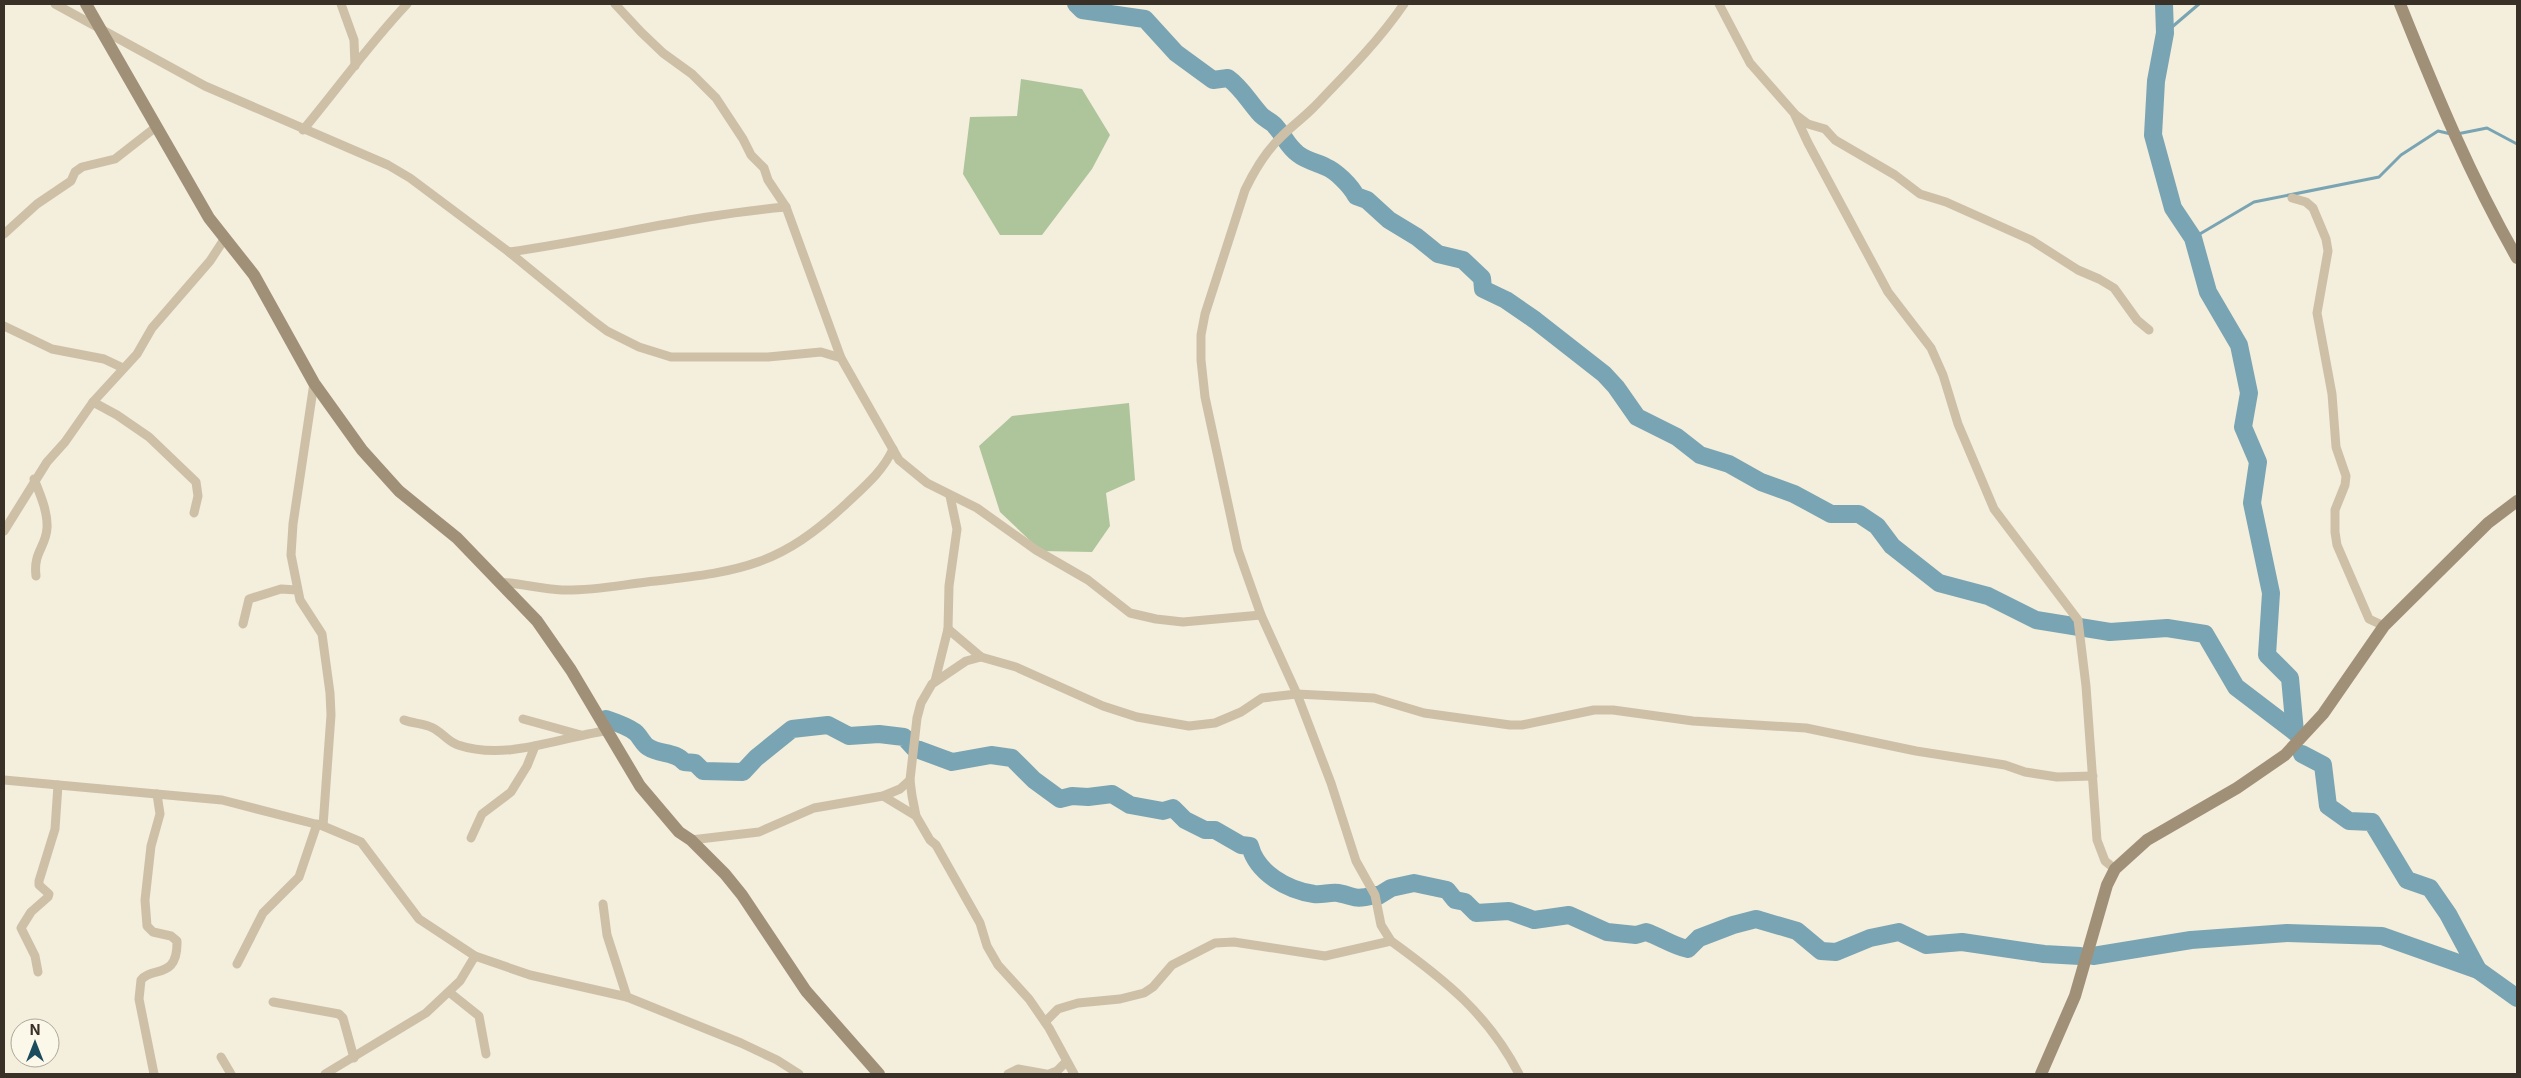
<svg xmlns="http://www.w3.org/2000/svg" width="2521" height="1078" viewBox="0 0 2521 1078" font-family="Inter,sans-serif">
	<style>
		.green { fill: #aec49b }
		.lines { fill: none; stroke-linecap: round; stroke-linejoin: round }
		.stream { stroke: #79a4b3; stroke-width: 3 }
		.river { stroke: #79a4b3; stroke-width: 18 }
		.street { stroke: #cdc0a7; stroke-width: 9 }
		.secondary { stroke: #a19078; stroke-width: 12 }
	</style>
	<rect width="100%" height="100%" fill="#f4eedc"/>
	<g class="green">
		<path d="M 1021,79 L 1082,89 L 1110,135 L 1092,169 L 1042,235 L 1000,235 L 963,174 L 970,117 L 1017,116 Z"/>
		<path d="M 1129,403 L 1135,480 L 1106,493 L 1110,526 L 1092,552 L 1041,551 L 1000,512 L 979,446 L 1012,416 Z"/>
	</g>
	<g class="lines">
		<g class="stream">
			<path d="M 2165,33 L 2199,4"/>
			<path d="M 2457,134 L 2487,128 L 2517,144"/>
			<path d="M 2193,238 L 2254,202 L 2379,177 L 2401,155 L 2438,131 L 2451,134"/>
		</g>
		<g class="river">
			<path d="M 1076,4 L 1082,10 L 1145,19 L 1176,53 L 1213,80 L 1228,78 C 1242,88 1249,102 1261,115 C 1266,120 1273,122 1276,127 C 1284,136 1288,147 1298,154 C 1307,161 1316,162 1326,167 C 1336,171 1351,186 1356,196 L 1367,200 L 1389,220 L 1417,237 L 1438,254 L 1463,260 L 1482,278 L 1483,289 L 1506,300 L 1535,320 L 1604,374 L 1616,387 L 1637,417 L 1677,437 L 1700,455 L 1729,464 L 1761,482 L 1794,494 L 1831,514 L 1859,514 L 1877,526 L 1892,546 L 1939,583 L 1988,596 L 2036,620 L 2110,632 L 2167,628 L 2205,634 L 2236,687 L 2295,732"/>
			<path d="M 2164,4 L 2165,33 L 2156,81 L 2153,135 L 2173,208 L 2193,238 L 2208,292 L 2239,345 L 2249,393 L 2243,427 L 2258,462 L 2252,503 L 2271,593 L 2267,655 L 2290,678 L 2295,732"/>
			<path d="M 606,719 C 615,722 627,726 635,732 C 640,736 643,744 648,747 C 660,755 675,751 684,762 L 695,763 L 703,771 L 743,772 L 756,758 L 792,729 L 828,725 L 849,736 L 879,734 L 904,737 L 914,748 L 952,762 L 991,755 L 1012,758 L 1034,780 L 1060,799 L 1072,796 L 1088,797 L 1112,794 L 1130,805 L 1163,811 L 1173,808 L 1185,820 L 1205,830 L 1215,830 L 1241,845 L 1250,846 C 1257,873 1287,890 1314,894 C 1322,895 1330,892 1338,893 C 1357,896 1351,901 1375,895 L 1378,896 L 1391,888 L 1414,883 L 1447,890 L 1455,900 L 1465,902 L 1476,913 L 1509,911 L 1534,920 L 1569,915 L 1607,932 L 1636,935 L 1646,932 C 1661,937 1673,946 1688,949 L 1699,938 L 1733,925 L 1756,919 L 1797,931 L 1821,951 L 1836,952 L 1870,938 L 1899,932 L 1926,945 L 1962,942 L 2044,954 L 2080,956"/>
			<path d="M 2302,754 L 2323,765 L 2328,806 L 2349,821 L 2372,822 L 2407,880 L 2430,888 L 2448,914 L 2478,970 L 2517,998"/>
			<path d="M 2093,956 L 2191,940 L 2287,933 L 2382,936 L 2478,970"/>
		</g>
		<g class="street">
			<path d="M 55,4 L 205,86 L 388,165 L 410,178 L 509,252 L 591,319 L 607,331 L 639,347 L 671,357 L 768,357 L 821,352 L 841,358 L 899,460 L 927,483 L 977,508 L 1036,550 L 1088,580 L 1130,613 L 1156,619 L 1183,622 L 1261,615"/>
			<path d="M 341,4 L 354,40 L 355,66"/>
			<path d="M 615,4 L 641,32 L 663,53 L 692,74 L 716,98 L 743,139 L 751,155 L 764,168 L 768,180 L 786,207 L 841,358"/>
			<path d="M 1404,4 C 1378,42 1345,75 1313,108 C 1303,118 1292,126 1282,136 C 1266,151 1254,171 1245,190 L 1205,314 L 1201,335 L 1201,360 L 1205,397 L 1238,550 L 1261,615 L 1297,694 L 1331,783 L 1356,861 L 1375,895 L 1381,925 L 1391,941 C 1445,980 1488,1014 1519,1074"/>
			<path d="M 1719,4 L 1750,63 L 1794,113 L 1808,143 L 1888,292 L 1931,348 L 1943,375 L 1958,424 L 1994,509 L 2078,620 L 2086,686 L 2097,840 L 2105,861 L 2115,869"/>
			<path d="M 1796,115 L 1808,124 L 1825,129 L 1835,140 L 1895,175 L 1920,194 L 1946,202 L 2031,240 L 2078,270 L 2099,279 L 2114,288 L 2137,320 L 2149,330"/>
			<path d="M 303,130 C 338,88 370,43 407,4"/>
			<path d="M 2292,198 L 2306,202 L 2313,208 L 2326,239 L 2328,251 L 2317,313 L 2332,394 L 2336,447 L 2346,476 L 2345,485 L 2335,510 L 2335,532 L 2337,545 L 2369,619 L 2384,626"/>
			<path d="M 4,234 L 37,204 L 71,181 L 75,172 L 82,167 L 115,159 L 156,127"/>
			<path d="M 509,252 C 602,239 693,215 786,207"/>
			<path d="M 4,326 L 52,349 L 104,359 L 123,368"/>
			<path d="M 314,383 L 293,524 L 291,555 L 300,600 L 322,634 L 330,693 L 331,715 L 323,826"/>
			<path d="M 93,402 L 117,415 L 149,437 L 196,482 L 198,496 L 194,513"/>
			<path d="M 34,479 C 40,494 48,512 47,528 C 46,547 33,552 36,576"/>
			<path d="M 4,531 L 47,462 L 65,442 L 93,402 L 137,354 L 152,328 L 210,261 L 225,238"/>
			<path d="M 498,582 C 519,583 541,589 562,590 C 594,591 625,584 656,581 C 743,571 781,565 847,503 C 865,486 883,471 893,449"/>
			<path d="M 243,624 L 249,599 L 281,589 L 297,590"/>
			<path d="M 948,629 L 949,586 L 957,529 L 950,496"/>
			<path d="M 935,681 L 948,629 L 981,657"/>
			<path d="M 523,719 L 581,735"/>
			<path d="M 404,720 C 414,724 424,723 433,728 C 443,733 448,742 458,745 C 506,761 558,738 605,731"/>
			<path d="M 4,780 L 222,800 L 323,826 L 361,842 L 419,919 L 475,956 L 530,975 L 627,997 L 741,1043 L 777,1060 L 799,1074"/>
			<path d="M 883,796 L 916,816"/>
			<path d="M 471,838 L 482,814 L 511,792 L 527,766 L 535,746"/>
			<path d="M 691,840 L 759,832 L 814,808 L 883,796 L 900,789 L 910,780"/>
			<path d="M 603,904 L 607,935 L 627,997"/>
			<path d="M 237,964 L 263,913 L 299,877 L 317,824"/>
			<path d="M 38,972 L 35,956 L 21,928 L 31,912 L 48,897 L 49,894 L 39,885 L 39,881 L 55,829 L 58,785"/>
			<path d="M 449,992 L 479,1016 L 486,1054"/>
			<path d="M 273,1002 L 339,1014 L 343,1018 L 354,1058"/>
			<path d="M 1045,1022 L 1058,1009 L 1078,1003 L 1120,999 L 1144,993 L 1153,987 L 1172,965 L 1215,943 L 1234,942 L 1325,956 L 1391,941"/>
			<path d="M 221,1057 L 231,1074"/>
			<path d="M 154,1074 L 139,999 L 141,980 C 152,966 178,980 177,941 L 171,936 L 153,932 L 147,926 L 145,900 L 151,846 L 160,814 L 157,794"/>
			<path d="M 325,1074 L 426,1013 L 460,981 L 475,956"/>
			<path d="M 1008,1074 L 1018,1069 L 1046,1074"/>
			<path d="M 1049,1074 L 1057,1071 L 1066,1062"/>
			<path d="M 1074,1074 L 1049,1028 L 1029,999 L 998,965 L 987,946 L 980,923 L 936,845 L 930,840 L 916,816 L 912,796 L 910,780 L 917,718 L 921,703 L 932,684 L 966,661 L 981,657 L 1016,667 L 1103,706 L 1137,717 L 1189,726 L 1215,723 L 1241,712 L 1262,698 L 1297,694 L 1374,698 L 1424,713 L 1510,725 L 1522,725 L 1594,710 L 1613,710 L 1693,721 L 1806,728 L 1916,751 L 2005,765 L 2025,772 L 2057,777 L 2093,776"/>
		</g>
		<g class="secondary">
			<path d="M 86,4 L 209,218 L 254,275 L 314,383 L 362,450 L 399,491 L 457,538 L 537,621 L 571,670 L 640,786 L 679,832 L 691,840 L 725,874 L 742,895 L 806,991 L 879,1074"/>
			<path d="M 2400,4 C 2435,91 2470,176 2517,258"/>
			<path d="M 2041,1074 L 2075,996 L 2107,885 L 2115,869 L 2147,840 L 2237,788 L 2285,755 L 2323,714 L 2384,626 L 2488,523 L 2517,501"/>
		</g>
	</g>
	<rect width="2521" height="1078" fill="none" stroke="#393128" stroke-width="10"/>
	<g transform="translate(35 1043)"><circle r="24" fill="#fbf7e9" stroke="#ada89c"/>
	<path d="M0-4L9 19L0 12L-9 19Z" fill="#1a4b5e"/>
	<text y="-8" font-size="14" font-weight="bold" text-anchor="middle" fill="#393128">N</text>
	</g>
</svg>
